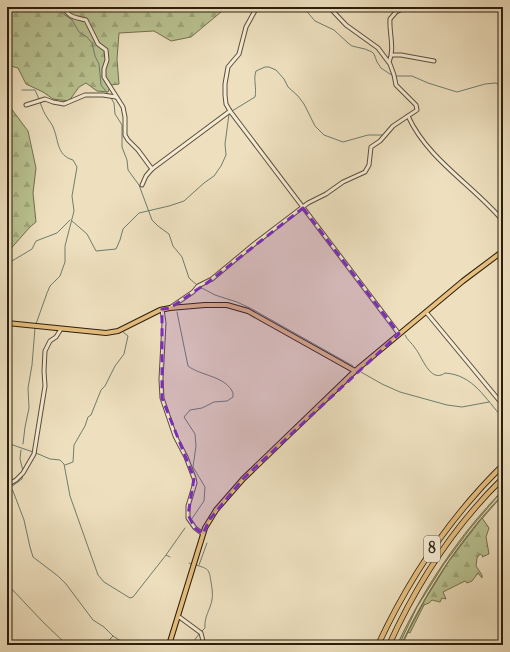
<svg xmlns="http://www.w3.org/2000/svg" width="510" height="652" viewBox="0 0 510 652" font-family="'Sorts Mill Goudy',serif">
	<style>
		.grass { fill: url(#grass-tufts); stroke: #72704e }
		.forest { fill: url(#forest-firs); stroke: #72704e }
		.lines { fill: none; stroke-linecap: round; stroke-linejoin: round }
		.stream { stroke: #6d7d6e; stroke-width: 1 }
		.minor-casing { stroke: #5c4e39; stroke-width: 5 }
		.major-casing { stroke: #2b1e0c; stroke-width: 6 }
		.highway-casing { stroke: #2b1e0c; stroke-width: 6 }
		.minor { stroke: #f4ebd5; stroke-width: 3 }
		.major { stroke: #e7c080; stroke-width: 4 }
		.highway { stroke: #e7c080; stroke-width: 4.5 }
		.marked { fill: #7b2cbf; fill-opacity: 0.2; stroke: #7b2cbf; stroke-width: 3; stroke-dasharray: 8 5; stroke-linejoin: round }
		.labels { text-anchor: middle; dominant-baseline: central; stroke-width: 3.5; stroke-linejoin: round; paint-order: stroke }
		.shield { fill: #f4ebd5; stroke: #675c48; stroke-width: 1 }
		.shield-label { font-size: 15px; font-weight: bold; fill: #2b1e0c }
	</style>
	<defs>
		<pattern id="grass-tufts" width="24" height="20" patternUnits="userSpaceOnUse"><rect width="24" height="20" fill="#b9c291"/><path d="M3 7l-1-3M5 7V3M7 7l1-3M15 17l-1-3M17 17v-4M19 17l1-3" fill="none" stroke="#9fa67c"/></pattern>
		<pattern id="forest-firs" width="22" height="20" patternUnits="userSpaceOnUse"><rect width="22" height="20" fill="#b9c291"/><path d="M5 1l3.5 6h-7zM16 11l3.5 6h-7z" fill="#9fa67c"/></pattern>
	</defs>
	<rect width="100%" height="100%" fill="#eee0bf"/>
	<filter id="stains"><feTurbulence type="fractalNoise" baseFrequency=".005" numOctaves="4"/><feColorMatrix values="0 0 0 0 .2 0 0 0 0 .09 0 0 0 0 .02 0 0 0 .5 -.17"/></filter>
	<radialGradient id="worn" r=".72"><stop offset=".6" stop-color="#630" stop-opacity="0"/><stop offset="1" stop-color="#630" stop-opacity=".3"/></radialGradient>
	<g class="grass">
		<path d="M 503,490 L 469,530 L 444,564 L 417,607 L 399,645 L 397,645 C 424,588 459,535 503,490 Z"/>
		<path d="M 503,494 L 503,495 C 460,542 429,587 402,645 L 401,645 C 428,588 460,539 503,494 Z"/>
	</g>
	<g class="forest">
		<path d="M 7,7 L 227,7 L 191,37 L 171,41 L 154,31 L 119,33 L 117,59 L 119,84 L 111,85 L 108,92 L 97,91 L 86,83 L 79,87 L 69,101 L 53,99 L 43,92 L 26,84 L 18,68 L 7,65 Z"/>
		<path d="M 7,103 L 28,131 L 36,168 L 33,193 L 36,222 L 30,227 L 7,253 Z"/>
		<path d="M 482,518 L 489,528 L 486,537 L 489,554 L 482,557 L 483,556 L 480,554 L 477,558 L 476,566 L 482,575 L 482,578 L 478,573 L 472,581 L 467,583 L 465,581 L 443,592 L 446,599 L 442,598 L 440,602 L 432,600 L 429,603 L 424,605 L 410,633 L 408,632 L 426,598 L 449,561 Z"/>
	</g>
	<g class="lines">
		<g class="stream">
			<path d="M 57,7 L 62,13 L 72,20 L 79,32 L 87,37 L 92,43 L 95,56 L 99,64 L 101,85 L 109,95"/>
			<path d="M 303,7 L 315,21 L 334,30 L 348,43 L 352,46 L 365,49 L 372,52 L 374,54 L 377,62 L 381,68 L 390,74 L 396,76 L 412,76 L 428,83 L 457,92 L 485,84 L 496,83 L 503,88"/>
			<path d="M 22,90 L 35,90 L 39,99"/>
			<path d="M 111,98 L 114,103 L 115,114 L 122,125 L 122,147 L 127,160 L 128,170 L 139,185 L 152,220 L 158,226 L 169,234 L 173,246 L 182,257 L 189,278 L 197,285"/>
			<path d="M 232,111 L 255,97 C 257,88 253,80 256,71 L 265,67 L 269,67 L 276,70 L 284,79 L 288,87 L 298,96 L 304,104 L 315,126 L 324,135 L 343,142 L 368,135 L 382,135"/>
			<path d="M 72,221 L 87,234 L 96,251 L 116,249 L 120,240 L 123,229 L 139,213 L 169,206 L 184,201 L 204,183 L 214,176 L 221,166 L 226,155 L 225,144 L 229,114"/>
			<path d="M 7,264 L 32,249 L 36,241 L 57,233 L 70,220"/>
			<path d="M 200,287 L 215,295 L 237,302 L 252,309 L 353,366"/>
			<path d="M 177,312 L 188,366 C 201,376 226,376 233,393 L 233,397 L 227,401 L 214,402 L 202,408 L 190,410 L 184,417 L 195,434 L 196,446 L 193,467 L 205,487 L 204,501 L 191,520"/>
			<path d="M 36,324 L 47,293 L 50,286 L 60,276 L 65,262 L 65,246 L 74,211 L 72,196 L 77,167 L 73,160 C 56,155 59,140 53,127 C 52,124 50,122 48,119 C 44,113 42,108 40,102"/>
			<path d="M 405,335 C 407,340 412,343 415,348 C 422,356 430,384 445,373 C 474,375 485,399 503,418"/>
			<path d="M 361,372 L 382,384 L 400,392 L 447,405 L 462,407 L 489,402"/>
			<path d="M 7,443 L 33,452"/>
			<path d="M 23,444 L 25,427 L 29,408 L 28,388 L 32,365 L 35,328"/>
			<path d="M 21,450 L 20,459 L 23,471"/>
			<path d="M 36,453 L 50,459 L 60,460 L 64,464 L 70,496 L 98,575 L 104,582 L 130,598 L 133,597 L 166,555 L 170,557"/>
			<path d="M 65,465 L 73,462 L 74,445 L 85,426 L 88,417 L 91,415 L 101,390 L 105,386 L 115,366 L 124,354 L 128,336 L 123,332"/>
			<path d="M 7,487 L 10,487 L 13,491 L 24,520 L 30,547 L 33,557 L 58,576 L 66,584 L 93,620 L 104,627 L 113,636 L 127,645"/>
			<path d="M 11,487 L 22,479 L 23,474"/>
			<path d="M 166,555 L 185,528"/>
			<path d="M 189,563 L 191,564"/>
			<path d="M 196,565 C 209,569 209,569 211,582 C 212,588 213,594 212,600 C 210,610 204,617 205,628 L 201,632"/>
			<path d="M 199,565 L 207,543"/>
			<path d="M 7,584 L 43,622 L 67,645"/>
			<path d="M 106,645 L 111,638 L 113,636"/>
			<path d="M 191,645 L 199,634"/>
		</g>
		<defs>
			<g id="minor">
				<path d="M 63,7 C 70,18 74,17 86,20 L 98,44 L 106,50 L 107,60 L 104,69 L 104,77 L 123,107 L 125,117 L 125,135 L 128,140 L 138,150 L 152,169"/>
				<path d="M 257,7 L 246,27 L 239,54 L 228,67 L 225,84 L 225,95 L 226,104 L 230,111 L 399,334"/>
				<path d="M 392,55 L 401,55 L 434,61"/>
				<path d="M 389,62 C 395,49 389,33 390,19 L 396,12 L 406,7"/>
				<path d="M 26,105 L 45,99 L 53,102 L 64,104 L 85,95 L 103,95 L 116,97"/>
				<path d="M 408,116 C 428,160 473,185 503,221"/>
				<path d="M 142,185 L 146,176 L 152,169 L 230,111"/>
				<path d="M 171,307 L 193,292 L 198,286 L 212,279 L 253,245 L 308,203 L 326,194 L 343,182 L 365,172 L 369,165 L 371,147 L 380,141 L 393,126 L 417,110 L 416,105 L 396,85 L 394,75 L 390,64 L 378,48 L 346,25 L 329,7"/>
				<path d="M 162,309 L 164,323 L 161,379 L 162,398 L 175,436 L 186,457 L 194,478 L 195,483 L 188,506 L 188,518 L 195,528 L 203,534"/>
				<path d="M 426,312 L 503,405"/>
				<path d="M 7,485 L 16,480 L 23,473 L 34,454 L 45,386 L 44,371 L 45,351 L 50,341 L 56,337 L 61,329"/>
				<path d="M 178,616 L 201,633 L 204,645"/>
			</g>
			<g id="major">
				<path d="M 7,323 L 106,333 L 118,331 L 160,310 L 170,308 L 205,305 L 227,305 L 248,311 L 355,371"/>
				<path d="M 169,645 L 205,528 L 216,510 L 243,479 L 355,371 L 463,281 L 503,251"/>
			</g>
			<g id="highway">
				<path d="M 378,645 C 410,576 449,518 503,465"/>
				<path d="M 389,645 C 417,583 454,526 503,478"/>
			</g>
		</defs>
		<use href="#minor" class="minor-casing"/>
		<use href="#major" class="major-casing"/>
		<use href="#highway" class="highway-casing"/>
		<use href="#minor" class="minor"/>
		<use href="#major" class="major"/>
		<use href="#highway" class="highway"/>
	</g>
	<path class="marked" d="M 303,208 L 399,334 L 243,479 L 210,519 L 203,534 L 195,528 L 188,515 L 194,478 L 162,398 L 162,309 L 170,308 L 207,283 Z"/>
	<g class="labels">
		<rect class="shield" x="424" y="536" width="16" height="26" rx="3"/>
		<g class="shield-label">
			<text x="432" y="549">8</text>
		</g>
	</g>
	<rect width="510" height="652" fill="none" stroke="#eee0bf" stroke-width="24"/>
	<rect x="8" y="8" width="494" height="636" fill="none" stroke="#2b1e0c" stroke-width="2"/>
	<rect x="12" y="12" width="486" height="628" fill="none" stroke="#2b1e0c"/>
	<rect width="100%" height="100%" filter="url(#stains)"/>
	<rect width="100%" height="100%" fill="url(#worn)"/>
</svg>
